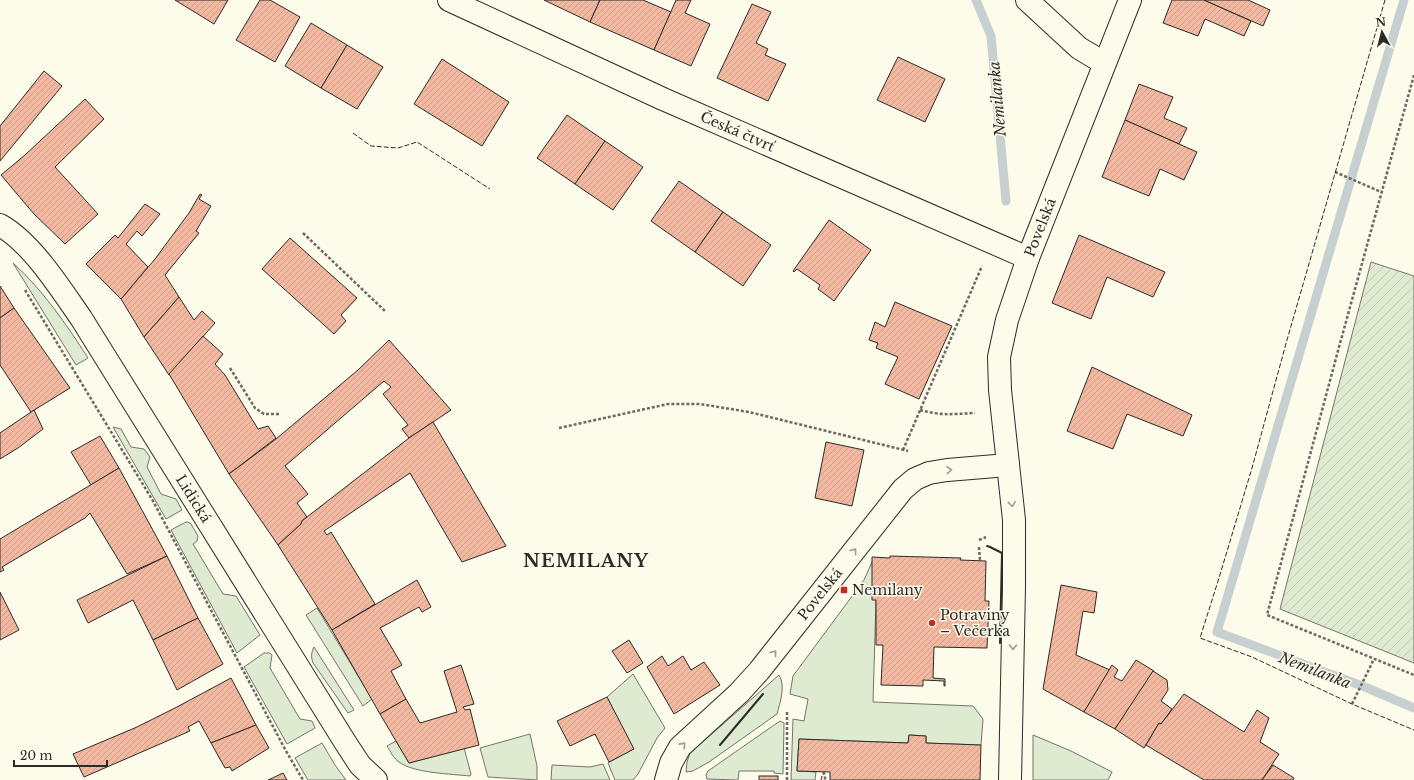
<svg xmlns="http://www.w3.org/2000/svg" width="1414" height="780" viewBox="0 0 1414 780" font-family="'Libre Baskerville',serif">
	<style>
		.grass { fill: #deebd1; stroke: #74746e }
		.garden { fill: url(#garden-furrows); stroke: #74746e }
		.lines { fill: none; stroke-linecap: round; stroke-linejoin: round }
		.stream { stroke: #c7d0d0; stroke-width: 9 }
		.building { fill: url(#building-hatch); stroke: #2b2b2b }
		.street-casing { stroke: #2b2b2b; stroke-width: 24 }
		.path { stroke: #6a6964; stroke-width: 2.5; stroke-dasharray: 3 2; stroke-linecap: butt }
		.street { stroke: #fdfbea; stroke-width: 22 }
		.fence { stroke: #2b2b2b; stroke-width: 1; stroke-dasharray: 5 2; stroke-linecap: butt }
		.wall { stroke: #2b2b2b; stroke-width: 2 }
		.oneway { stroke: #9e9d94 }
		.poi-dot { fill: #c62828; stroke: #fdfbea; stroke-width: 1.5 }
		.labels { text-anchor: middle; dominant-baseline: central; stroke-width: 3; stroke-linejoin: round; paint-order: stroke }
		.street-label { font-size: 14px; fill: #2b2b2b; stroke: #fdfbea }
		.poi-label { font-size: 14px; fill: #2b2b2b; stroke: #fdfbea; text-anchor: start }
		.water-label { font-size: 15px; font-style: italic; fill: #2b2b2b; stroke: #fdfbea }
		.district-label { font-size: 18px; font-weight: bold; letter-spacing: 1px; fill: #2b2b2b; stroke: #fdfbea }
	</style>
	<defs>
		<pattern id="garden-furrows" width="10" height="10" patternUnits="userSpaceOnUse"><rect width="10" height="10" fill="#deebd1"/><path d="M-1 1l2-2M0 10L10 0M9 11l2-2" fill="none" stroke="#bfcab4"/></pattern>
		<pattern id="building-hatch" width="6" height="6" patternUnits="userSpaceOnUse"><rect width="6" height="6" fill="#f2b8a0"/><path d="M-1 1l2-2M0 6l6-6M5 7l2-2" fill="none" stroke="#d09e8a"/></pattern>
	</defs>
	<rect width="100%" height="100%" fill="#fdfbea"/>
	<g class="grass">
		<path d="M 13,263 C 43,290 66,324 88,358 L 76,365 Z"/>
		<path d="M 113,427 L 121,429 L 131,447 L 144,449 L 150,457 L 147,467 L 161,494 L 176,499 L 182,510 L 166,519 Z"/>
		<path d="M 186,522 L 188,522 L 191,524 L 198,536 L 197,541 L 193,544 L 223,594 L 236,596 L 260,635 L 237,653 L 171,530 Z"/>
		<path d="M 872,562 L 876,600 L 873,702 L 973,706 L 983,719 L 981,745 L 926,743 L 926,736 L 909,735 L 908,743 L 799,739 L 797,771 L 816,772 L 815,780 L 791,780 L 793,719 L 804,721 L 808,699 L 790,694 L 793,676 L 864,580 Z"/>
		<path d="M 317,608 L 372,699 L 363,706 L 306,615 Z"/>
		<path d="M 314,647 L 354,710 L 348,713 L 313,663 C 311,657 311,653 314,647 Z"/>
		<path d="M 264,653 L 270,653 L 272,655 L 270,668 L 300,719 L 312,721 L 315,728 L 287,744 L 244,667 Z"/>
		<path d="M 633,674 L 665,728 L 657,738 L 638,774 L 633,780 L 615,780 L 608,763 L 633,749 L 607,697 Z"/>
		<path d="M 779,675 C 786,686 780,702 777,714 L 709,762 L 693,771 L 686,772 L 687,762 L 690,753 Z"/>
		<path d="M 780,721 L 784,723 L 783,774 L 774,773 L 774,771 L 739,771 L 738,780 L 707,779 L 706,775 L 708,771 Z"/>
		<path d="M 530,734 L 537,766 L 537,780 L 488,777 L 480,748 Z"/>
		<path d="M 1033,735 L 1071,751 L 1112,772 L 1108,780 L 1033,780 Z"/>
		<path d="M 396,741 L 409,763 L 464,748 L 471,774 L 470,776 C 452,774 413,773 399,762 C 393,758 391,752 387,746 Z"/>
		<path d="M 322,743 L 335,765 L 346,780 L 308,780 L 295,758 Z"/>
		<path d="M 603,764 L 610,780 L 551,780 L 552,765 L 590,767 Z"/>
	</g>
	<path class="garden" d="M 1371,262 L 1414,276 L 1414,663 L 1280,609 Z"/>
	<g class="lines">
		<g class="stream">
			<path d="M 976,0 L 991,36 L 1006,201"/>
			<path d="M 1404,0 L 1217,632 L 1365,687 L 1414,708"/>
		</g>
	</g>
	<g class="building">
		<path d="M 175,0 L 228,0 L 214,24 Z"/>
		<path d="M 260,0 L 270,0 L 300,17 L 275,62 L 236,40 Z"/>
		<path d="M 544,0 L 600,0 L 590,22 Z"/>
		<path d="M 600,0 L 643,0 L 671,12 L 654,50 L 590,22 Z"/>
		<path d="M 676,0 L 691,0 L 685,13 L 710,24 L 691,66 L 654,50 Z"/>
		<path d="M 1172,0 L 1204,0 L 1251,21 L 1244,36 L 1205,19 L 1198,36 L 1163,23 Z"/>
		<path d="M 1204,0 L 1248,0 L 1270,10 L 1263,26 Z"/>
		<path d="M 752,4 L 771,12 L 756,43 L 768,49 L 765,55 L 786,64 L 768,101 L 717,78 Z"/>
		<path d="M 311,23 L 347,45 L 321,88 L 285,66 Z"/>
		<path d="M 347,45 L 383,67 L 357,109 L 321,88 Z"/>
		<path d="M 898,57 L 945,79 L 925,122 L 877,100 Z"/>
		<path d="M 442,59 L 509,102 L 482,146 L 414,104 Z"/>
		<path d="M 44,71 L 62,86 L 0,161 L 0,126 Z"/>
		<path d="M 1139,84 L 1173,97 L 1164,118 L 1187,128 L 1179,144 L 1125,120 Z"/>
		<path d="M 85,99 L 104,119 L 55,167 L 98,214 L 65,244 L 34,214 L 1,175 L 25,155 Z"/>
		<path d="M 567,115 L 605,141 L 575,184 L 537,158 Z"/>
		<path d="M 1125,120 L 1197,152 L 1184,180 L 1160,169 L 1149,196 L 1102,177 Z"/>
		<path d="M 605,141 L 643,167 L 613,210 L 575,184 Z"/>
		<path d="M 679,181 L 723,212 L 695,252 L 651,221 Z"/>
		<path d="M 200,194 L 202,195 L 199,199 L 211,206 L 196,231 L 199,233 L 165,275 L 179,297 L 144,337 L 121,299 L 155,259 L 189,213 Z"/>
		<path d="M 145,204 L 160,214 L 142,236 L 137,231 L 126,244 L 148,267 L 121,299 L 86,264 L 115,235 L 118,238 Z"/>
		<path d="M 723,212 L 771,245 L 743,286 L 695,252 Z"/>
		<path d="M 829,220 L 871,250 L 834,301 L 818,289 L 820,285 L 797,269 L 794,272 L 793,271 Z"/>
		<path d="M 1079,235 L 1165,272 L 1153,297 L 1107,277 L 1091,319 L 1052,303 Z"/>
		<path d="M 290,238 L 357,298 L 341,315 L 346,321 L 334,334 L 262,269 Z"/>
		<path d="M 0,286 L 14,308 L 0,318 Z"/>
		<path d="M 179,297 L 194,320 L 202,311 L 215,323 L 169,375 L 144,337 Z"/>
		<path d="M 895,302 L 952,326 L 919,399 L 885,384 L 898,357 L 876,348 L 878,343 L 869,340 L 875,322 L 885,327 Z"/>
		<path d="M 14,308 L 70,388 L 31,412 L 0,365 L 0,318 Z"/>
		<path d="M 203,336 L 223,354 L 215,364 L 225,375 L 258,429 L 268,426 L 276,438 L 229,474 L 169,374 Z"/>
		<path d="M 389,340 L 451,410 L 409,438 L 402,429 L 408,425 L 383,394 L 391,387 L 384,381 L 285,466 L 308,494 L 297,503 L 307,517 L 302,521 L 301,524 L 278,545 L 229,474 L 276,439 L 358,370 Z"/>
		<path d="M 1092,367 L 1192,415 L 1183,436 L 1127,414 L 1113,449 L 1067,431 Z"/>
		<path d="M 34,410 L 43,429 L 18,448 L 0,459 L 0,433 Z"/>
		<path d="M 433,422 L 506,546 L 462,562 L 410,473 L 324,531 L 327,535 L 331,532 L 375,604 L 332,630 L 278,545 L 301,524 L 302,521 L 307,517 L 409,438 Z"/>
		<path d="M 100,436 L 119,468 L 91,485 L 71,452 Z"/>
		<path d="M 826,442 L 864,450 L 852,506 L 815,498 Z"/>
		<path d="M 119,468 L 167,556 L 127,574 L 90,513 L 85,518 L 2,567 L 4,570 L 0,572 L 0,539 Z"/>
		<path d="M 167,556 L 198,618 L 153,640 L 133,600 L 88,623 L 77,600 Z"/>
		<path d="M 890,556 L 961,558 L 960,560 L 986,561 L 985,601 L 989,601 L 987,648 L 934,647 L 933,678 L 945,679 L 945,686 L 944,686 L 944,681 L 923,680 L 923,686 L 881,685 L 883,645 L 876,645 L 876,600 L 872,600 L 872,557 L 890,558 Z"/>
		<path d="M 417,580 L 431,607 L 422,612 L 419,607 L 380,628 L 402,665 L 391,671 L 406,699 L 380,714 L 332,630 Z"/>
		<path d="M 1061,585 L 1097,592 L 1094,613 L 1083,611 L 1076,655 L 1110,670 L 1084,712 L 1043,689 Z"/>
		<path d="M 0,592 L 19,630 L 0,640 Z"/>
		<path d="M 198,618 L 223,664 L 177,690 L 153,640 Z"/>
		<path d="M 629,640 L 643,663 L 627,673 L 612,651 Z"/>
		<path d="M 662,656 L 668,666 L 683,656 L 691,670 L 704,662 L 720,685 L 674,714 L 647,667 Z"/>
		<path d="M 1136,660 L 1154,671 L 1115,729 L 1084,712 L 1112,665 L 1118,670 L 1114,677 L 1122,681 Z"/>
		<path d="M 461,665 L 474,704 L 463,707 L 465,710 L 470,709 L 479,745 L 409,763 L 380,714 L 406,699 L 420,723 L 457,712 L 444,671 Z"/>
		<path d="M 1153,671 L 1167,680 L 1168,690 L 1161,701 L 1172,709 L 1161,724 L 1159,723 L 1144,748 L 1115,729 Z"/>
		<path d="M 231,678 L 256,725 L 211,743 L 199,721 L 188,727 L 190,731 L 84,777 L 73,754 L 137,727 L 177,707 Z"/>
		<path d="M 1184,694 L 1244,732 L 1257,710 L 1269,718 L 1260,742 L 1279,754 L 1262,780 L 1204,780 L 1146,745 L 1159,723 L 1161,724 Z"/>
		<path d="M 607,697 L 634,749 L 609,762 L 595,734 L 570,746 L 557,721 Z"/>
		<path d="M 256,725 L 269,748 L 232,771 L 230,767 L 225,768 L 211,743 Z"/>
		<path d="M 909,735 L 926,736 L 926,743 L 981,745 L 980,780 L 830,780 L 830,772 L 797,771 L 799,739 L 908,743 Z"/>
		<path d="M 1273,765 L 1294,778 L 1293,780 L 1262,780 Z"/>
		<path d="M 283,773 L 287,780 L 268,780 Z"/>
		<rect x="759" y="776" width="19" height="4"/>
	</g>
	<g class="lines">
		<defs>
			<g id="street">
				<path id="s1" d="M 449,0 L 663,99 L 1028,258"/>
				<path d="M 1027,0 L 1079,48 L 1104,63"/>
				<path id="s2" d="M 0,225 C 32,243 60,288 81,318 L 345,742 L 360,765 L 376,780"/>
				<path id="s3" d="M 666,780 L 671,763 L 680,747 L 739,693 L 759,671 L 903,489 L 915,479 L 929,473 L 947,470 L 1008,465"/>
				<path id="s4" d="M 1010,780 L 1014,587 L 1014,520 L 1000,390 L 999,357 L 1007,320 L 1028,258 L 1130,0"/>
			</g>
		</defs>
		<use href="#street" class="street-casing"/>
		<g class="path">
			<path d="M 1414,75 L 1339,347 L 1267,615 L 1414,675"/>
			<path d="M 1335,172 L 1381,192"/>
			<path d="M 303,233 L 386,312"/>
			<path d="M 25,290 L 153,501 L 286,751 L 303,780"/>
			<path d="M 230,368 L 255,408 L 264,414 L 280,414"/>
			<path d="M 920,410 C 942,416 953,414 975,413"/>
			<path d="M 559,428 L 668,404 L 700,404 L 749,412 L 908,451"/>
			<path d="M 903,450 L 982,266"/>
			<path d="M 979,540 L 986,537"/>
			<path d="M 979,547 L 980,560"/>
			<path d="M 1352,704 L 1374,659"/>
			<path d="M 823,772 L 825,775 L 825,780"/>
			<path d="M 787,780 L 787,711"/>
		</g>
		<use href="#street" class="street"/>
		<g class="fence">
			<path d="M 1385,0 L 1287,340 L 1252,468 L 1219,578 L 1200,638 L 1252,657 L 1352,704 L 1414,730"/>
			<path d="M 353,133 L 371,146 L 398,148 L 417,142 L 490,189"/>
			<path d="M 821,780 L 822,776"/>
		</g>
		<g class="wall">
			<path d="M 987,546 L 990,547 L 1002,553 L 1000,643"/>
			<path d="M 720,745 L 763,694"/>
		</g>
	</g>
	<defs><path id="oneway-chevron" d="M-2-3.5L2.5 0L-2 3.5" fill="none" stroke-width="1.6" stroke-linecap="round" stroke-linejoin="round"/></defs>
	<g class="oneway">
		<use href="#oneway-chevron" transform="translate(949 470) rotate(-5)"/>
		<use href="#oneway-chevron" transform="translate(1012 504) rotate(84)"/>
		<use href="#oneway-chevron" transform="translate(854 551) rotate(-52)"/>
		<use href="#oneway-chevron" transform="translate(1013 647) rotate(91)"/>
		<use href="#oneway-chevron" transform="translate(774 653) rotate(-52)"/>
		<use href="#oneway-chevron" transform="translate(683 745) rotate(-48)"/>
	</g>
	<g class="poi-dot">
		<rect x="840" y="586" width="8" height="8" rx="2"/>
		<circle cx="932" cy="623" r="4"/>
	</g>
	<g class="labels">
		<g class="street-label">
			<text stroke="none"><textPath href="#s1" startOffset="317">Česká čtvrť</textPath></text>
			<text stroke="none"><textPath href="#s4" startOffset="560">Povelská</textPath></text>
			<text stroke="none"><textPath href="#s2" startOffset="337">Lidická</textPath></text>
			<text stroke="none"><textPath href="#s3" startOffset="244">Povelská</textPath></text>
		</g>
		<g class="poi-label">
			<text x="852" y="590">Nemilany</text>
			<text x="940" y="615">Potraviny<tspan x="940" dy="16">– Večerka</tspan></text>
		</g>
		<g class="water-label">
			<text transform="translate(997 99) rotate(-95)">Nemilanka</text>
			<text transform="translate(1315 670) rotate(21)">Nemilanka</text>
		</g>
		<g class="district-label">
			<text x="586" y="561">NEMILANY</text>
		</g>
	</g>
	<g transform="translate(1382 32) rotate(353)" stroke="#fdfbea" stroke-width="3" paint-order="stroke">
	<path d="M0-3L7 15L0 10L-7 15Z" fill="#2b2b2b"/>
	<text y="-6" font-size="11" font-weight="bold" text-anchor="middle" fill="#2b2b2b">N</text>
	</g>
	<path d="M14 760v6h93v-6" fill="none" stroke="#2b2b2b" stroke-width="2"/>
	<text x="20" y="760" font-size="12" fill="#2b2b2b" stroke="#fdfbea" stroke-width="3" paint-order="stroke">20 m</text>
</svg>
